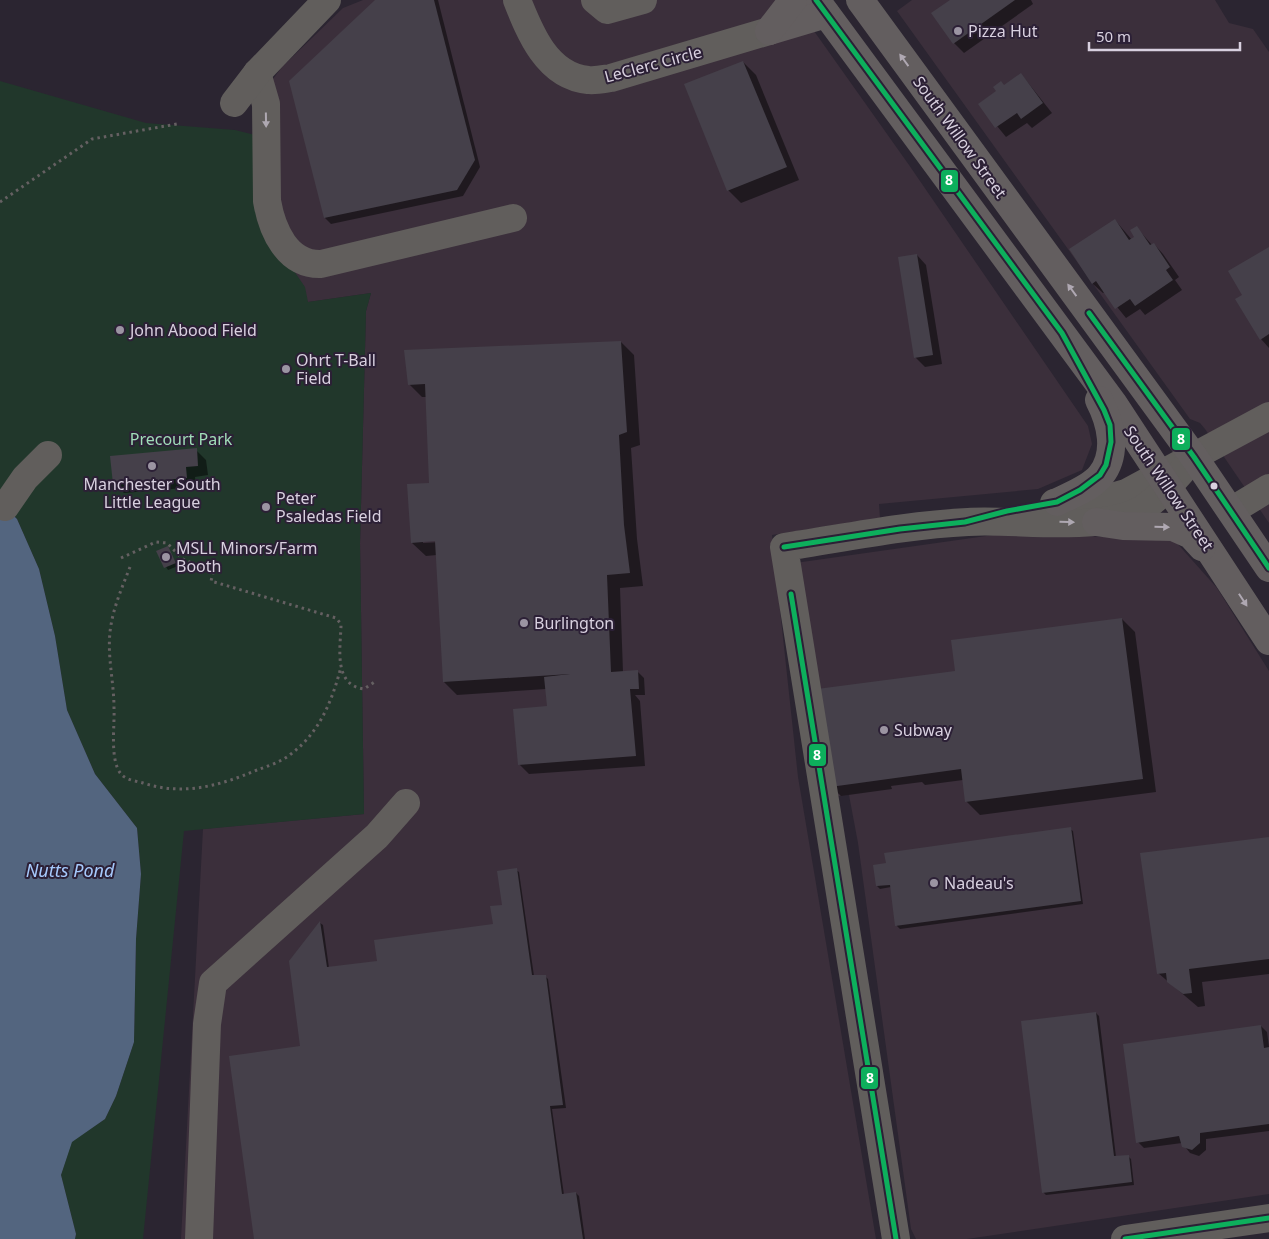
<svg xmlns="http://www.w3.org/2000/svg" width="1269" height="1239" viewBox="0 0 1269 1239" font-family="'Noto Sans',sans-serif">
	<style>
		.commercial { fill: #3b2f3b }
		.green { fill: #21372b }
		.water { fill: #53657f }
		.shadow { fill: #0007; fill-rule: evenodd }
		.building { fill: #45404a }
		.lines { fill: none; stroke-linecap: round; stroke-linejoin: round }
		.path { stroke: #656062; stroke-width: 3; stroke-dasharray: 2.5 4; stroke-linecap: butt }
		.minor { stroke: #615e5c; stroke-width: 28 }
		.major { stroke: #635e5f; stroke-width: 28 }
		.bus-1-casing { stroke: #2c2036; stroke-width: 9 }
		.bus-1 { stroke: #0daf5c; stroke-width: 5 }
		.oneway { fill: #afa8b2 }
		.oneway2 { fill: #aea8b1 }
		.poi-dot { fill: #9b94a2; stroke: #2c2036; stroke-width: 2 }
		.bus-dot { fill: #d8d0df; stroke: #2c2036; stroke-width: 2 }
		.labels { text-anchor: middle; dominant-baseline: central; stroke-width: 4; stroke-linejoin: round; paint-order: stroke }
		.poi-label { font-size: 16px; fill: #d8d0df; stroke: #2c2036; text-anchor: start }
		.street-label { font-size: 16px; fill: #d8d0df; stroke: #2c2036 }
		.park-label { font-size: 16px; fill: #a0ddb8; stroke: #2c2036 }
		.water-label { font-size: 18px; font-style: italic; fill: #a6c9fc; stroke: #2c2036 }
		.line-badge { stroke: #2c2036; stroke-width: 2 }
		.badge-label { font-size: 14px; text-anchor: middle; font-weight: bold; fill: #fff }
	</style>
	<rect width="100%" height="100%" fill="#2b2531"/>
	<g class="commercial">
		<path d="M 363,0 L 792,0 L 909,165 L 1088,426 L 1092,444 L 1082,470 L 1038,489 L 879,504 L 880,518 L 772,535 L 798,777 L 876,1239 L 181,1239 L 203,829 L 364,814 L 360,544 L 366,311 L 371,293 L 308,302 L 281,252 L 255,103 L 282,67 L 343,8 Z"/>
		<path d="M 912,0 L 1215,0 L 1229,23 L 1253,29 L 1269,52 L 1269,523 L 1205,429 L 1200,423 L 1190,419 L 897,11 Z"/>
		<path d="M 1035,529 L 1051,534 L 1175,541 L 1217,588 L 1269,671 L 1269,1194 L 967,1239 L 916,1239 L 911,1229 L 858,843 L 849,795 L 831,797 L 795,563 Z"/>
	</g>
	<path class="green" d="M 0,81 L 146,123 L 235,130 L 255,135 L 281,252 L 305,287 L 308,302 L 371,293 L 366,311 L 360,544 L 364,814 L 184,831 L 143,1239 L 75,1239 L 76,1234 L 61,1175 L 71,1142 L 105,1119 L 116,1096 L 134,1042 L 136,939 L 141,874 L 137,828 L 95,774 L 67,710 L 55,636 L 39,569 L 17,519 L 0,500 Z"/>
	<path class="water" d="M 0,502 L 17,519 L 39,569 L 55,636 L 67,710 L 95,774 L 137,828 L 141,874 L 136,939 L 134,1042 L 116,1096 L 105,1119 L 72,1142 L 61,1175 L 76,1234 L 75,1239 L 0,1239 Z"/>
	<g class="shadow">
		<path d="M 380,0 L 438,0 L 480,167 L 463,196 L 331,224 L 325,218 Z"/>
		<path d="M 952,0 L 1031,0 L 1033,4 L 964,53 L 954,43 Z"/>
		<path d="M 743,62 L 756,75 L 799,180 L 741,203 L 728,190 Z"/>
		<path d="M 1021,74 L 1052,113 L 1032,128 L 1027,123 L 1006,137 L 979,104 Z"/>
		<path d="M 1115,220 L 1132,240 L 1136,237 L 1137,228 L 1152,245 L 1154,244 L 1163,254 L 1179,277 L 1175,280 L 1182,290 L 1145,315 L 1140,309 L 1126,318 L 1105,292 L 1103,293 L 1093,284 L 1070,250 Z"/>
		<path d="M 1269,248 L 1269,348 L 1261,339 L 1244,295 Z"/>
		<path d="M 917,255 L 926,265 L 942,364 L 925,367 L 915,357 Z"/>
		<path d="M 621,342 L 634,355 L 640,445 L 631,448 L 637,539 L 643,586 L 620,588 L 623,672 L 637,671 L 644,678 L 645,695 L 635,695 L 640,701 L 645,766 L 529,774 L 519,764 L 548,708 L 546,689 L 457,695 L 444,682 L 437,555 L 426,556 L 412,543 L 431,485 L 427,397 L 422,397 L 409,384 ZM 441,539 L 441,542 L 423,543 L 423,541 Z"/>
		<path d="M 196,450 L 206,460 L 208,475 L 195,477 L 196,487 L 124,493 L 114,483 Z"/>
		<path d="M 167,547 L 178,566 L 168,570 L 157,552 Z"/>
		<path d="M 1122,619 L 1135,632 L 1156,792 L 980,815 L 966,801 L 963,780 L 925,785 L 922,782 L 891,786 L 892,789 L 841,796 L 831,786 L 956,672 Z"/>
		<path d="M 1070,829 L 1073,831 L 1083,904 L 900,929 L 897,926 L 891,887 L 880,889 L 877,886 Z"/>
		<path d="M 1269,838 L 1269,974 L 1202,982 L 1205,1006 L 1198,1007 L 1158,973 Z"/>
		<path d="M 516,870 L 519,872 L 534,976 L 545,976 L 548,979 L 566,1108 L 552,1109 L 564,1195 L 576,1193 L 579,1196 L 585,1239 L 256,1239 L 301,1047 L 290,961 L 320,923 L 323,925 L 329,968 L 378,962 L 494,925 Z"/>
		<path d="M 1096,1013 L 1099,1016 L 1116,1157 L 1128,1156 L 1131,1159 L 1134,1185 L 1046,1195 L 1043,1192 Z"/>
		<path d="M 1261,1026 L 1267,1032 L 1269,1047 L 1269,1131 L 1206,1139 L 1206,1150 L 1199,1156 L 1190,1153 L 1182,1143 L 1144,1148 L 1138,1142 Z"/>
	</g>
	<g class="building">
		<path d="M 375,0 L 434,0 L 475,160 L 457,190 L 324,218 L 289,81 Z"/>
		<path d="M 950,0 L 1015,0 L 953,44 L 931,13 Z"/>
		<path d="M 743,61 L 787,167 L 727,191 L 684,84 Z"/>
		<path d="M 1021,73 L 1043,103 L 1021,119 L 1017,113 L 995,128 L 978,104 L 996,91 L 993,87 L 1001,81 L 1004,85 Z"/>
		<path d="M 1115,219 L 1129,240 L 1134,237 L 1130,230 L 1137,226 L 1150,245 L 1154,243 L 1170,267 L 1166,270 L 1173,280 L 1135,306 L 1130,299 L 1115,309 L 1096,281 L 1092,284 L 1069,249 Z"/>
		<path d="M 1269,247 L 1269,334 L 1260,340 L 1235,299 L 1242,295 L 1228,271 Z"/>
		<path d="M 917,254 L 933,355 L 914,358 L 898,257 Z"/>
		<path d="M 621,341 L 627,432 L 619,435 L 624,525 L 630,573 L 607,575 L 611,672 L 638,670 L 639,689 L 630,689 L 636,756 L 518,765 L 513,709 L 547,706 L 544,677 L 570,674 L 443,682 L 435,541 L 411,543 L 407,484 L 429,483 L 425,384 L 408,385 L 404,350 Z"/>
		<path d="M 197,448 L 198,466 L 186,467 L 187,478 L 113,484 L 110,456 Z"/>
		<path d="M 168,546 L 176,563 L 164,568 L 156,551 Z"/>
		<path d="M 1122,618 L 1143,779 L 965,802 L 961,769 L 830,787 L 817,689 L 955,671 L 951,640 Z"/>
		<path d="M 1071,827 L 1081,901 L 895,926 L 890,885 L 876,886 L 873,865 L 886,863 L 884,853 Z"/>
		<path d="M 1269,837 L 1269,959 L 1189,969 L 1192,993 L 1183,994 L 1167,982 L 1166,973 L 1157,974 L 1140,853 Z"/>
		<path d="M 517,868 L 532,975 L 546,975 L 563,1105 L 550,1106 L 562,1194 L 576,1192 L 583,1239 L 254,1239 L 229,1056 L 300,1046 L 289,961 L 320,921 L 327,967 L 377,961 L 374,940 L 493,924 L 490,906 L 502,905 L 497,871 Z"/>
		<path d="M 1096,1012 L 1114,1156 L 1129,1155 L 1132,1182 L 1042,1193 L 1021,1021 Z"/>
		<path d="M 1261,1025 L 1264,1048 L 1269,1047 L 1269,1124 L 1200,1133 L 1200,1143 L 1192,1150 L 1182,1147 L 1179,1136 L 1136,1143 L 1123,1044 Z"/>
	</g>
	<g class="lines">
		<g class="path">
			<path d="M 0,202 L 92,139 L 177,124"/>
			<path d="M 121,558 L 156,542 L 167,543 L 183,559 L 213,573 L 211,581 L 336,618 L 341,624 C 341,645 332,685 364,689 L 376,681"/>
			<path d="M 130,567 C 123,585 114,606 111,625 C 106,653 114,680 114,708 C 115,725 109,762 122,775 C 127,780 136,781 143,783 C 183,796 219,786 257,770 C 268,766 281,762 291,754 C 320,732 332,701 341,667"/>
		</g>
		<g class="minor">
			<path d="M 517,0 C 530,33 547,76 588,80 C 595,81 604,79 611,78 L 769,31"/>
			<path d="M 595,0 L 607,10 L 643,0"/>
			<path d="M 257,73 L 266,104 L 267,201 C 272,230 287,265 321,264 L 513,218"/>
			<path d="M 234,103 L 257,73 L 327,0"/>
			<path d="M 1054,503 L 1105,499 L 1126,493 L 1269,416"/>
			<path d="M 5,507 L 25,478 L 48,455"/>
			<path d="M 1231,511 L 1269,488"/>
			<path d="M 199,1239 L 207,1024 L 213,983 L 377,836 L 406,803"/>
			<path d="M 896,1239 L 784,547 C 844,538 906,525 968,522 C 1017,519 1092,532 1137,512 C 1157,502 1179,474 1194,457"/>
			<path d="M 1125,1239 L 1269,1218"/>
		</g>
		<g class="major">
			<path d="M 816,0 L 1113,403 L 1269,641"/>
			<path d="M 860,0 L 1194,457 L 1269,568"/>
			<path d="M 769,31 L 826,14"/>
			<path d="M 769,31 L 793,0"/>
			<path d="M 1057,502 C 1071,495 1091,488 1101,475 C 1118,453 1111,423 1099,400"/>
			<path d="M 1096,522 L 1123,526 L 1173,527 L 1191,535 L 1202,547"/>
		</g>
		<defs>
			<g id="bus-1">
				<path d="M 1089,313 L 1194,457 L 1269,568"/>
				<path d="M 784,547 L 900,529 L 965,522 L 1007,511 L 1057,502 L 1080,490 L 1100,475 L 1106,465 L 1111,442 L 1110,425 L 1104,410 L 1062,333 L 816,0"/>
				<path d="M 791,594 L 896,1239"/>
				<path d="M 1125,1239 L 1269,1218"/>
			</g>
		</defs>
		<use href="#bus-1" class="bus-1-casing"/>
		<use href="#bus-1" class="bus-1"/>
	</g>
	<defs><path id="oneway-solid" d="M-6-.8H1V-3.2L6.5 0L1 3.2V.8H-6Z" transform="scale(1.25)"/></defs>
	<g class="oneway">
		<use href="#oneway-solid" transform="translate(904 60) rotate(-126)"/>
		<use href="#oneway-solid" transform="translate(1072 290) rotate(-126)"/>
		<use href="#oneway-solid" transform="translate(1162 527) rotate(1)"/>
		<use href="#oneway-solid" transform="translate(1243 600) rotate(57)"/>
	</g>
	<g class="oneway2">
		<use href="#oneway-solid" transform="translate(266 120) rotate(89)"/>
		<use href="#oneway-solid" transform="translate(1067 522) rotate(1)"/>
	</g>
	<g class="poi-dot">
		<circle cx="958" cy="31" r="5"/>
		<circle cx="120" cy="330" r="5"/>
		<circle cx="286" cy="369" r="5"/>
		<circle cx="152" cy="466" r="5"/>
		<circle cx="266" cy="507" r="5"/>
		<circle cx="166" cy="557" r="5"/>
		<circle cx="524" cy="623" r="5"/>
		<circle cx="884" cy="730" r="5"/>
		<circle cx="934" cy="883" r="5"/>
	</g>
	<circle class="bus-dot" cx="1214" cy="486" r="4.5"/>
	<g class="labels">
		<g class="poi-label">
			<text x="968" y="31">Pizza Hut</text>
			<text x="130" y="330">John Abood Field</text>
			<text x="296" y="360">Ohrt T-Ball<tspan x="296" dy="18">Field</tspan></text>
			<text x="152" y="484" text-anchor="middle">Manchester South<tspan x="152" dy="18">Little League</tspan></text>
			<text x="276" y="498">Peter<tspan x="276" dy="18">Psaledas Field</tspan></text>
			<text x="176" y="548">MSLL Minors/Farm<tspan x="176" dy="18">Booth</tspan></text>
			<text x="534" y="623">Burlington</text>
			<text x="894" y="730">Subway</text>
			<text x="944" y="883">Nadeau's</text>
		</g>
		<g class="street-label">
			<text transform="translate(653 64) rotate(-15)">LeClerc Circle</text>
			<text transform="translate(960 137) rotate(54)">South Willow Street</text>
			<text transform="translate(1169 488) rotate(56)">South Willow Street</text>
		</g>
		<g class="park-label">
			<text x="181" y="439">Precourt Park</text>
		</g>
		<g class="water-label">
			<text x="70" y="870">Nutts Pond</text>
		</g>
	</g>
	<g class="line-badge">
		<rect x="940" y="169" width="19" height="24" rx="5" fill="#0daf5c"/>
		<rect x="1171" y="427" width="20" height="24" rx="5" fill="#0daf5c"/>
		<rect x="808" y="743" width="19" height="24" rx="5" fill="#0daf5c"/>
		<rect x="860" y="1066" width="19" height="24" rx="5" fill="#0daf5c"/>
	</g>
	<g class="badge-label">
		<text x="949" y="185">8</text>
		<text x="1181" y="444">8</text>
		<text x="817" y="760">8</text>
		<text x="870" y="1083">8</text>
	</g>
	<path d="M1089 42v8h151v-8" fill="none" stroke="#d8d0df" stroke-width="2.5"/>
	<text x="1096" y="42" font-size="15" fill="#d8d0df" stroke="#2c2036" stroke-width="4" paint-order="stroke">50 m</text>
</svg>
